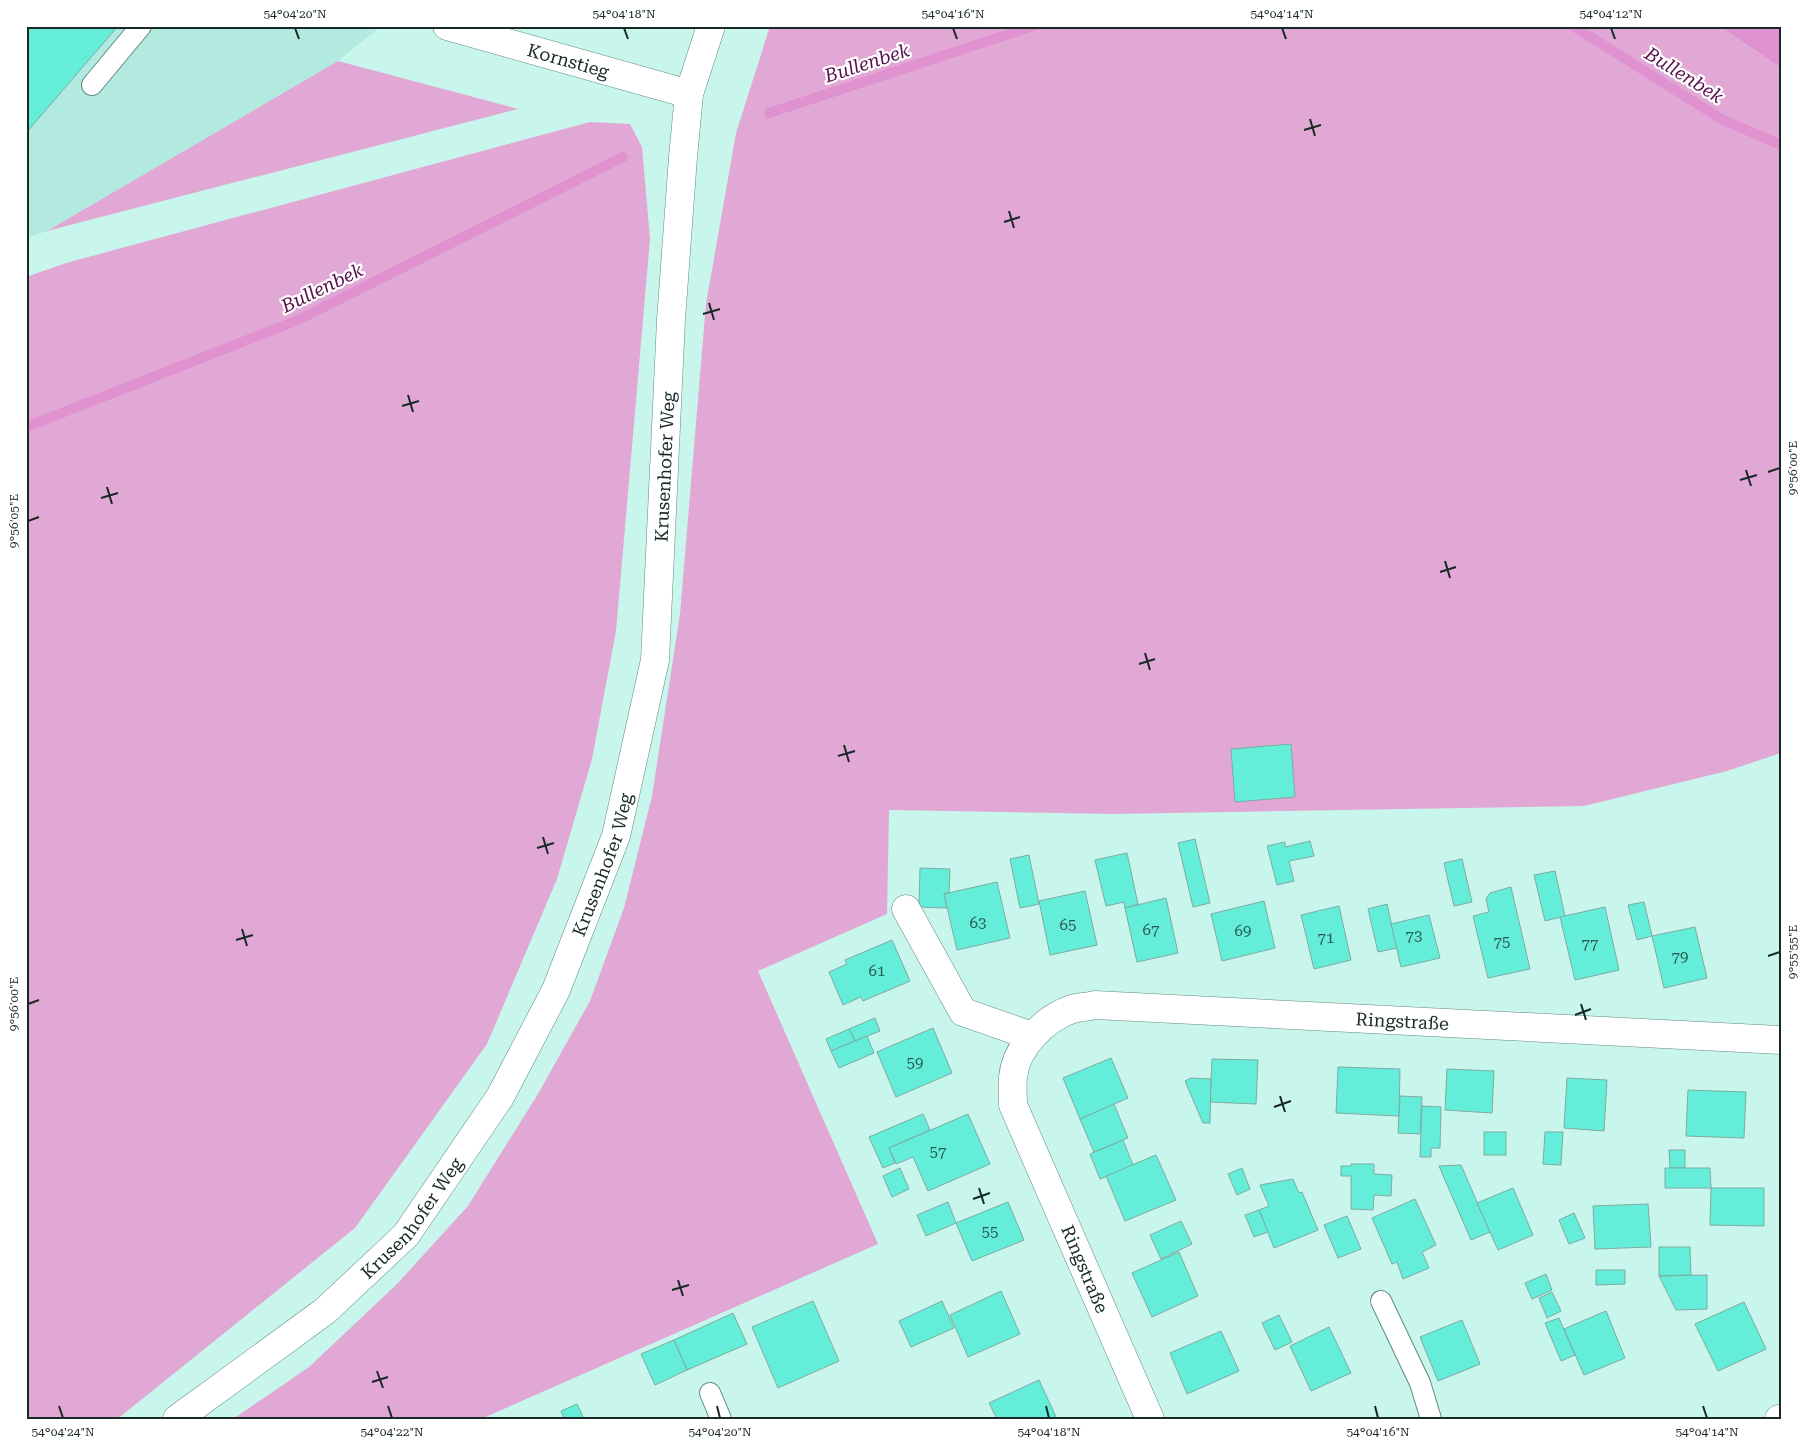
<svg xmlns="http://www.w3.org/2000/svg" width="1807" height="1445" viewBox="0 0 1807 1445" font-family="'Roboto Serif',serif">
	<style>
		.built { fill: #b3eadf }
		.green { fill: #e2a8d5 }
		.water { fill: #e091d0 }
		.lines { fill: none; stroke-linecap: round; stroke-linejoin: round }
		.stream { stroke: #e091d0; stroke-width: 10 }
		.building { fill: #64eed9; stroke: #7faaa2 }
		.service-casing { stroke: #608b83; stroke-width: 22 }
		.minor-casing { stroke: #608b83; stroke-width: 29 }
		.service { stroke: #fff; stroke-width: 20 }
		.minor { stroke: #fff; stroke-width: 28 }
		.ticks { fill: none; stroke: #182926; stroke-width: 2 }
		.labels { text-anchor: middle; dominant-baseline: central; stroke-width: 4.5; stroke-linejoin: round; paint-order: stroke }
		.number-label { font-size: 15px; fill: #2b5a53 }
		.street-label { font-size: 18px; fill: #182926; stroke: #fff }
		.water-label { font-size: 19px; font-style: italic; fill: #56114c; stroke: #fff }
		.neatline { fill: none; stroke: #182926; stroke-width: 2 }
		.ticks-label { font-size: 12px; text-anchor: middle; fill: #182926 }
	</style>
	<rect width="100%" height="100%" fill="#c8f5ec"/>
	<path class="built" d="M 26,26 L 381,26 L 338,61 L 47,231 L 26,238 Z"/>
	<g class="green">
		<path d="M 770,26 L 1719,26 L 1781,68 L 1781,753 L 1727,771 L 1584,806 L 1112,814 L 889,810 L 887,914 L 758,971 L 878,1244 L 481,1419 L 233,1419 L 309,1367 L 397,1284 L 468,1206 L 538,1094 L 590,1001 L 624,908 L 652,796 L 680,614 L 706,304 L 736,133 Z"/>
		<path d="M 338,61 L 518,109 L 47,231 Z"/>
		<path d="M 590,122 L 630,124 L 642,147 L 650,239 L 616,631 L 592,759 L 557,879 L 487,1044 L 355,1228 L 121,1416 L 114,1419 L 26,1419 L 26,277 L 66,263 Z"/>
	</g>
	<path class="water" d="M 1719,26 L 1781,26 L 1781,68 Z"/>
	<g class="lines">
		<g class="stream">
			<path d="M 1573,26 L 1723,120 L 1781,145"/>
			<path d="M 769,113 L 1033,26"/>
			<path d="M 26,427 L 298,320 L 623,157"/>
		</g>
	</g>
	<g class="building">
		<path d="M 26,26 L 118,26 L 26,133 Z"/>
		<path d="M 1291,744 L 1295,797 L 1235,802 L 1231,749 Z"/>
		<path d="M 1195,839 L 1210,903 L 1193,907 L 1178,843 Z"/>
		<path d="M 1310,841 L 1314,856 L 1289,861 L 1294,881 L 1277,885 L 1267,846 L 1285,842 L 1285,847 Z"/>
		<path d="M 1127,853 L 1138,904 L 1125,908 L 1124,902 L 1106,906 L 1095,860 Z"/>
		<path d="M 1029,855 L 1039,904 L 1020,908 L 1010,859 Z"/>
		<path d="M 1462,859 L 1472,902 L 1454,906 L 1444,863 Z"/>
		<path d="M 920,868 L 950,869 L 949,893 L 944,894 L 947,908 L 919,907 Z"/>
		<path d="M 1555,871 L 1565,916 L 1545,921 L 1534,875 Z"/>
		<path d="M 997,882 L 1010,938 L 957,950 L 944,894 Z"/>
		<path d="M 1511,887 L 1530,969 L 1488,978 L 1473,916 L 1489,912 L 1486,899 L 1490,893 Z"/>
		<path d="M 1085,891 L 1097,945 L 1050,955 L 1039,901 Z"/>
		<path d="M 1166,898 L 1178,953 L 1137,962 L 1125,908 Z"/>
		<path d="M 1264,901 L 1275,948 L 1222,961 L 1211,914 Z"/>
		<path d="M 1644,902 L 1652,936 L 1637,940 L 1628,905 Z"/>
		<path d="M 1387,904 L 1397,948 L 1378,952 L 1368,909 Z"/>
		<path d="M 1339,906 L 1351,960 L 1314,969 L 1301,915 Z"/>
		<path d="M 1605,907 L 1619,970 L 1575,980 L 1560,917 Z"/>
		<path d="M 1429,915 L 1440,958 L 1401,967 L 1391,924 Z"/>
		<path d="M 1695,927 L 1707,978 L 1664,988 L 1652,936 Z"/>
		<path d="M 892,940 L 910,981 L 863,1001 L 861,997 L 843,1005 L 829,972 L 847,964 L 845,960 Z"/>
		<path d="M 875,1018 L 880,1031 L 855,1041 L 849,1029 Z"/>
		<path d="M 933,1028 L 952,1073 L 896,1097 L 877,1052 Z"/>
		<path d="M 849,1029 L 855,1041 L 831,1051 L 826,1039 Z"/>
		<path d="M 867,1036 L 874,1053 L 839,1068 L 831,1051 Z"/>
		<path d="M 1111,1058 L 1128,1098 L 1080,1119 L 1063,1078 Z"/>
		<path d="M 1212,1059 L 1258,1060 L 1256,1104 L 1210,1102 Z"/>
		<path d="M 1338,1067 L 1400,1069 L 1399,1116 L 1336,1113 Z"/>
		<path d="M 1447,1069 L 1494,1071 L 1492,1113 L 1445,1110 Z"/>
		<path d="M 1191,1078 L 1211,1079 L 1210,1123 L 1203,1123 L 1185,1081 Z"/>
		<path d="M 1567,1078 L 1607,1080 L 1604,1131 L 1564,1128 Z"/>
		<path d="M 1688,1090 L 1746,1092 L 1744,1138 L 1686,1136 Z"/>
		<path d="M 1400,1096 L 1422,1097 L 1420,1134 L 1398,1133 Z"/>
		<path d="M 1114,1104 L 1128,1138 L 1094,1152 L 1080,1119 Z"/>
		<path d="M 1422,1106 L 1441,1107 L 1440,1148 L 1431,1148 L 1431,1157 L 1420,1157 Z"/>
		<path d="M 923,1114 L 930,1130 L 889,1148 L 895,1163 L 883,1168 L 869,1137 Z"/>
		<path d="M 968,1114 L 990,1164 L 928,1191 L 913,1157 L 896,1164 L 889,1148 Z"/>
		<rect x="1484" y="1132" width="22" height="23"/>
		<path d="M 1545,1132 L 1563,1132 L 1561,1165 L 1543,1164 Z"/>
		<path d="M 1123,1140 L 1133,1165 L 1100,1179 L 1090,1154 Z"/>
		<path d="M 1669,1150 L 1685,1150 L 1685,1168 L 1670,1168 Z"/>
		<path d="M 1156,1155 L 1176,1200 L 1125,1221 L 1106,1176 Z"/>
		<path d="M 1351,1164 L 1374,1164 L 1374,1174 L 1392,1175 L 1391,1196 L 1374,1195 L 1373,1210 L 1351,1209 L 1351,1176 L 1341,1176 L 1341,1166 L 1351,1166 Z"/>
		<path d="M 1461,1165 L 1490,1232 L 1471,1240 L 1439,1166 Z"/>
		<path d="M 900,1168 L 909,1189 L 892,1197 L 883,1176 Z"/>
		<path d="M 1242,1168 L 1250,1189 L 1237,1195 L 1228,1174 Z"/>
		<path d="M 1665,1168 L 1710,1168 L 1711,1188 L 1665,1188 Z"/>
		<path d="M 1293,1179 L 1299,1193 L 1302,1192 L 1318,1230 L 1274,1248 L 1259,1210 L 1269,1206 L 1260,1185 Z"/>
		<path d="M 1513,1188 L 1533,1235 L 1498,1250 L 1477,1203 Z"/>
		<path d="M 1711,1188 L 1764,1188 L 1764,1226 L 1710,1225 Z"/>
		<path d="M 1415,1199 L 1436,1245 L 1422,1252 L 1429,1268 L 1403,1279 L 1397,1262 L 1392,1264 L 1372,1218 Z"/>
		<path d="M 948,1202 L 956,1223 L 926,1236 L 917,1215 Z"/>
		<path d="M 1008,1202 L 1024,1240 L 972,1261 L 956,1223 Z"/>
		<path d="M 1648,1204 L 1651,1247 L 1595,1249 L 1593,1206 Z"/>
		<path d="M 1259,1210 L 1268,1232 L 1254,1237 L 1245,1215 Z"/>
		<path d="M 1574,1213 L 1585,1238 L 1569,1244 L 1559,1220 Z"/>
		<path d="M 1347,1216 L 1361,1249 L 1338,1258 L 1324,1225 Z"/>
		<path d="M 1181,1221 L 1192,1244 L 1161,1259 L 1150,1235 Z"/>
		<path d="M 1659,1247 L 1690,1247 L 1691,1275 L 1659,1276 Z"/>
		<path d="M 1179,1252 L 1198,1296 L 1152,1317 L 1132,1273 Z"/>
		<path d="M 1596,1270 L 1625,1270 L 1625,1284 L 1596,1285 Z"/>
		<path d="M 1546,1274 L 1552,1290 L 1532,1299 L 1525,1283 Z"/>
		<path d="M 1707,1275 L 1707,1309 L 1676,1310 L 1659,1276 Z"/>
		<path d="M 1001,1291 L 1020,1334 L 968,1357 L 950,1315 Z"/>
		<path d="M 1552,1292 L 1561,1311 L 1547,1318 L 1539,1298 Z"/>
		<path d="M 813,1301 L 839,1361 L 778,1388 L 752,1327 Z"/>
		<path d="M 942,1301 L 954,1328 L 911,1347 L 899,1321 Z"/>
		<path d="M 1744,1302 L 1766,1349 L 1718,1371 L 1695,1324 Z"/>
		<path d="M 1606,1311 L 1625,1358 L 1584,1375 L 1564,1329 Z"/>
		<path d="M 733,1313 L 747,1344 L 687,1370 L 674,1340 Z"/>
		<path d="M 1279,1315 L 1292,1342 L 1275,1350 L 1262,1323 Z"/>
		<path d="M 1559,1318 L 1575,1355 L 1561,1361 L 1545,1323 Z"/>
		<path d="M 1462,1320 L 1480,1364 L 1438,1381 L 1420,1337 Z"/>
		<path d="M 1329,1327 L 1351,1373 L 1311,1391 L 1290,1346 Z"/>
		<path d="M 1221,1331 L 1239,1371 L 1187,1394 L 1170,1353 Z"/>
		<path d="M 674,1340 L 687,1370 L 655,1385 L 641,1354 Z"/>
		<path d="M 1039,1380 L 1057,1419 L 997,1419 L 989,1403 Z"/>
		<path d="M 577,1404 L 584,1419 L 564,1419 L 561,1411 Z"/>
	</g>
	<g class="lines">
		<defs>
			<g id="service">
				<path d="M 92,85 L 141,26"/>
				<path d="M 1381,1301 L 1420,1383 L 1431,1419"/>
				<path d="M 710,1393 L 721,1419"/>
			</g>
			<g id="minor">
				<path id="s1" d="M 447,26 L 689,94"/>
				<path d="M 906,909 L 963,1012 L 1032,1036"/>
				<path id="s2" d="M 177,1419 L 325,1311 L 406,1235 L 500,1097 L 556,990 L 616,836 L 655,660 L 671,320 L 683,157 L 689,94 L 711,26"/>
				<path id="s3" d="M 1150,1419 L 1013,1105 C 1013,1096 1012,1086 1013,1077 C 1016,1047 1044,1019 1072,1009 C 1079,1007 1088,1007 1095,1005 L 1781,1040"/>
				<path d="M 1779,1419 L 1781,1419"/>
			</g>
		</defs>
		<use href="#service" class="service-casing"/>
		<use href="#minor" class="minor-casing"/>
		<use href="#service" class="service"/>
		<use href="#minor" class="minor"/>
	</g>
	<path class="ticks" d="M 295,28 L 299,39M 624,28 L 628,39M 953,28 L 957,39M 1282,28 L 1286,39M 1611,28 L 1615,39M 1310,119 L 1315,136M 1304,130 L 1321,125M 1009,211 L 1014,228M 1004,222 L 1020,217M 709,303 L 714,320M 703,314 L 720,309M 408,395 L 413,412M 402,406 L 419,401M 1746,470 L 1751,486M 1768,472 L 1780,468M 1740,480 L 1757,475M 107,487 L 112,504M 101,498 L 118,493M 28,521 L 39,517M 1445,561 L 1450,578M 1440,572 L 1456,567M 1145,653 L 1150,670M 1139,664 L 1155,659M 844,745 L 849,762M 838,756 L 855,751M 543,837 L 548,854M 537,848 L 554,843M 242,929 L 247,946M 236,940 L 253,935M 1768,956 L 1780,952M 28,1004 L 39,1000M 1581,1004 L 1586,1020M 1575,1015 L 1591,1009M 1280,1096 L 1285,1112M 1274,1107 L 1291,1101M 979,1188 L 984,1204M 973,1199 L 990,1193M 678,1280 L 683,1296M 672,1290 L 689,1285M 377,1371 L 383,1388M 372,1382 L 388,1377M 59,1406 L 63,1418M 388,1406 L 392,1418M 717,1406 L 720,1418M 1046,1406 L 1049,1418M 1375,1406 L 1378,1418M 1703,1406 L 1707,1418"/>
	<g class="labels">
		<g class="number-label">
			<text x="978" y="923">63</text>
			<text x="1068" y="925">65</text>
			<text x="1151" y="930">67</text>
			<text x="1243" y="931">69</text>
			<text x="1414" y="936">73</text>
			<text x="1326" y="938">71</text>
			<text x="1502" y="942">75</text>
			<text x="1590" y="944">77</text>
			<text x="1680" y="957">79</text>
			<text x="877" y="971">61</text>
			<text x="915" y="1063">59</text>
			<text x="938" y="1152">57</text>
			<text x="990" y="1232">55</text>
		</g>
		<g class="street-label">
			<text stroke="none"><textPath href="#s1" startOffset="126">Kornstieg</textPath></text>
			<text stroke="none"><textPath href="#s2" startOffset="1121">Krusenhofer Weg</textPath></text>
			<text stroke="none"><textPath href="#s2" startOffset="716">Krusenhofer Weg</textPath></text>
			<text stroke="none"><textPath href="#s3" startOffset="796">Ringstraße</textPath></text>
			<text stroke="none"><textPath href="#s2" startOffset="311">Krusenhofer Weg</textPath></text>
			<text transform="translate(1085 1269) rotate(67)">Ringstraße</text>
		</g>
		<g class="water-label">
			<text transform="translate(867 63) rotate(-18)">Bullenbek</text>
			<text transform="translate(1684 75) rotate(32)">Bullenbek</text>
			<text transform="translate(322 288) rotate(-26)">Bullenbek</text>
		</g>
	</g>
	<rect width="1807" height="1445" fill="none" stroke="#ffffff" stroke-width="55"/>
	<rect x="28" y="28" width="1752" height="1390" class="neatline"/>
	<g class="ticks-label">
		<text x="295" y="18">54°04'20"N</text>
		<text x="624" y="18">54°04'18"N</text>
		<text x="953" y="18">54°04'16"N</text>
		<text x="1282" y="18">54°04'14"N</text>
		<text x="1611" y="18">54°04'12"N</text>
		<text transform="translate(1793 468) rotate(-90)" y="4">9°56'00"E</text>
		<text transform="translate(14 521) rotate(-90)" y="4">9°56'05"E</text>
		<text transform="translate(1793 952) rotate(-90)" y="4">9°55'55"E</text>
		<text transform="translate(14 1004) rotate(-90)" y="4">9°56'00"E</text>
		<text x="63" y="1436">54°04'24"N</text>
		<text x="392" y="1436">54°04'22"N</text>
		<text x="720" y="1436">54°04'20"N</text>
		<text x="1049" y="1436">54°04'18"N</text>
		<text x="1378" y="1436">54°04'16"N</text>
		<text x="1707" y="1436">54°04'14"N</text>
	</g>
</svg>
